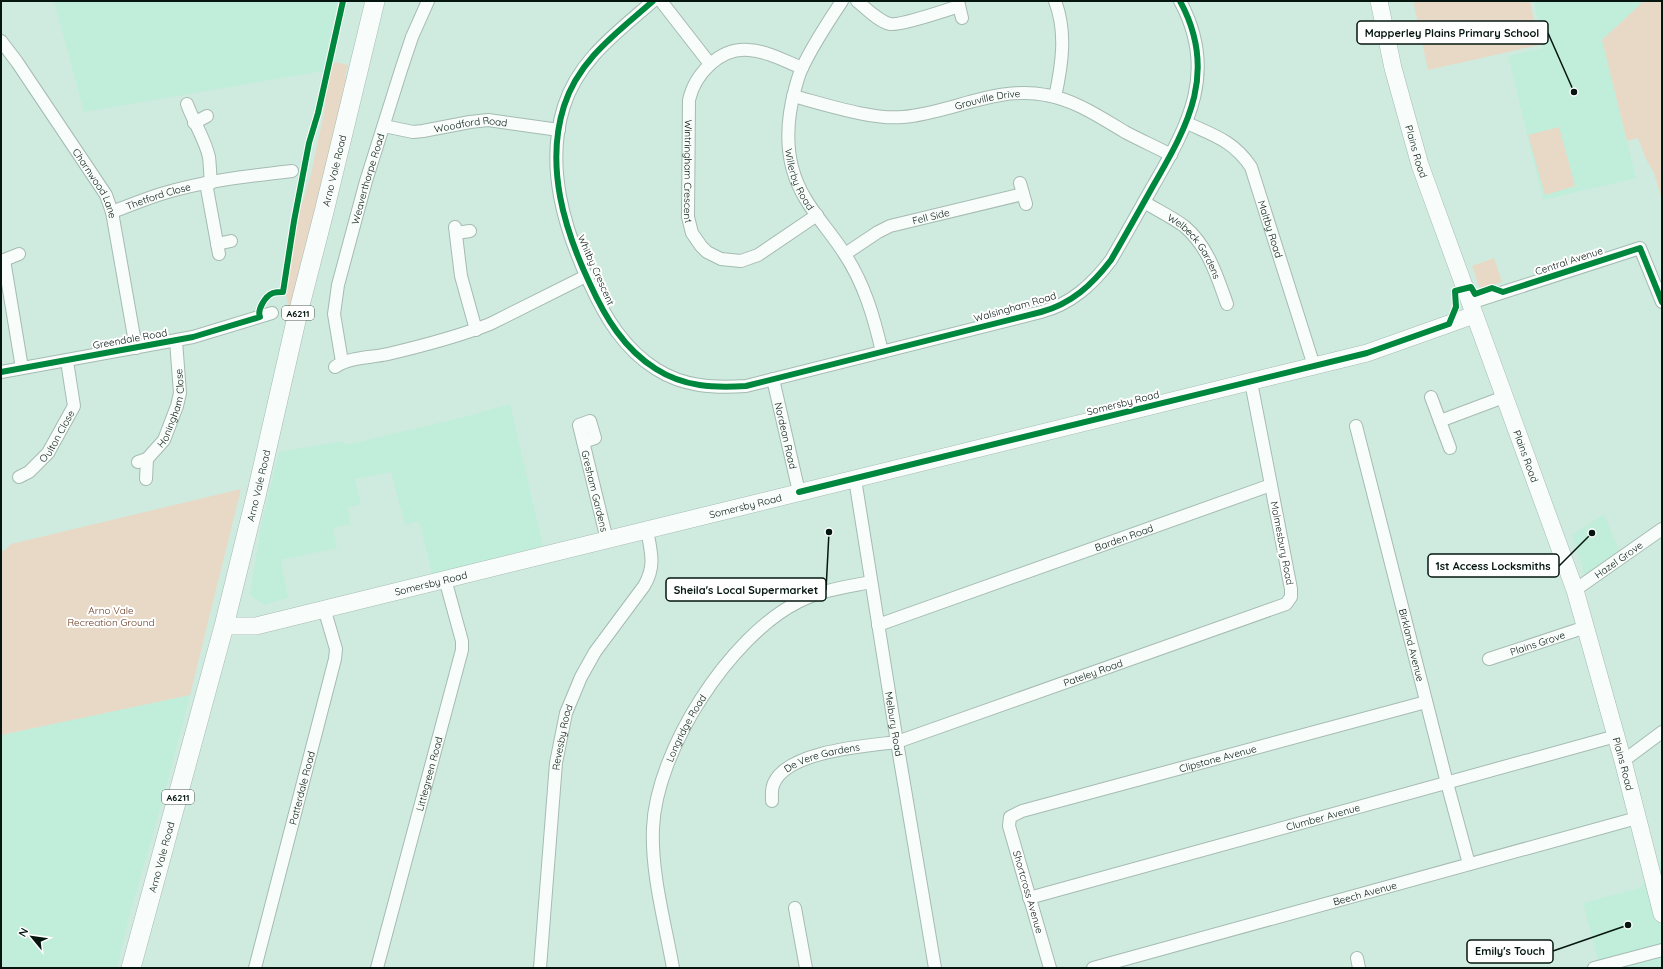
<svg xmlns="http://www.w3.org/2000/svg" width="1663" height="969" viewBox="0 0 1663 969" font-family="Quicksand,sans-serif">
	<style>
		.built { fill: #c1eddb }
		.green { fill: #e8d9c6 }
		.lines { fill: none; stroke-linecap: round; stroke-linejoin: round }
		.street-casing { stroke: #a5bbb2; stroke-width: 14 }
		.secondary-casing { stroke: #a5bbb2; stroke-width: 18 }
		.primary-casing { stroke: #a5bbb2; stroke-width: 20 }
		.street { stroke: #f8fcfa; stroke-width: 12 }
		.secondary { stroke: #f8fcfa; stroke-width: 17 }
		.primary { stroke: #f8fcfa; stroke-width: 19 }
		.cycleway-casing { stroke: #fff; stroke-width: 8 }
		.cycleway { stroke: #00873e; stroke-width: 6 }
		.labels { text-anchor: middle; dominant-baseline: central; stroke-width: 4; stroke-linejoin: round; paint-order: stroke }
		.shield { fill: #fff; stroke: #4f5c57; stroke-width: 1 }
		.shield-label { font-size: 9px; font-weight: bold; fill: #04160f }
		.street-label { font-size: 10px; fill: #04160f; stroke: #fff }
		.park-label { font-size: 10px; fill: #68381e; stroke: #fff }
		.leader { fill: none; stroke: #04160f; stroke-width: 1.5 }
		.callout-dot { fill: #04160f; stroke: #fff; stroke-width: 1.5 }
		.callout { fill: #fff; stroke: #04160f; stroke-width: 1.5 }
		.callout-label { font-size: 11px; text-anchor: middle; font-weight: bold; fill: #04160f }
	</style>
	<rect width="100%" height="100%" fill="#cfebdf"/>
	<g class="built">
		<path d="M 54,1 L 338,1 L 323,71 L 84,112 Z"/>
		<path d="M 1534,1 L 1644,1 L 1602,40 L 1636,178 L 1543,200 L 1508,56 L 1543,48 Z"/>
		<path d="M 510,404 L 543,546 L 432,574 L 419,521 L 405,525 L 391,472 L 355,479 L 361,504 L 347,508 L 351,524 L 333,528 L 337,548 L 281,560 L 288,598 L 264,605 L 250,595 L 262,521 L 279,452 L 343,441 L 346,445 L 464,417 Z"/>
		<path d="M 1604,514 L 1619,550 L 1585,575 L 1572,535 Z"/>
		<path d="M 190,695 L 168,780 L 128,920 L 117,968 L 1,968 L 1,735 Z"/>
		<path d="M 1662,858 L 1662,968 L 1600,968 L 1583,903 L 1640,888 Z"/>
	</g>
	<g class="green">
		<path d="M 1413,1 L 1530,1 L 1539,45 L 1428,70 Z"/>
		<path d="M 1644,1 L 1662,1 L 1662,200 L 1654,173 L 1646,159 L 1638,138 L 1627,141 L 1602,40 Z"/>
		<path d="M 335,62 L 348,65 L 345,77 L 350,78 L 291,311 L 289,310 L 286,295 L 294,238 L 297,220 L 311,174 L 324,113 L 329,71 L 331,66 Z"/>
		<path d="M 1559,127 L 1575,186 L 1545,195 L 1528,135 Z"/>
		<path d="M 1494,258 L 1502,282 L 1480,289 L 1472,266 Z"/>
		<path d="M 241,489 L 190,695 L 1,735 L 1,551 L 5,550 L 11,544 Z"/>
	</g>
	<g class="lines">
		<defs>
			<g id="street">
				<path d="M 653,1 C 618,32 579,59 564,106 C 545,166 564,229 590,284 C 605,317 624,349 656,369 C 684,387 714,388 746,386 L 1041,312 C 1071,304 1092,285 1111,260 C 1125,236 1139,211 1153,186 C 1189,124 1218,71 1180,1"/>
				<path d="M 661,1 L 710,64"/>
				<path id="s1" d="M 842,1 C 828,22 814,43 803,66 C 799,73 797,82 795,89 C 785,126 785,165 805,198 C 816,217 832,234 844,253 C 864,283 874,317 882,352"/>
				<path d="M 857,1 C 866,8 878,21 890,24 C 899,26 947,10 959,6"/>
				<path d="M 958,1 L 962,18"/>
				<path d="M 1055,1 C 1067,32 1062,65 1055,97"/>
				<path id="s2" d="M 1,41 L 17,62 L 106,195 L 112,212 L 136,348"/>
				<path id="s3" d="M 802,68 C 785,61 766,51 749,50 C 720,47 695,74 689,100 L 688,217 L 692,233 L 701,246 L 707,252 L 721,259 L 741,261 L 758,255 L 817,215"/>
				<path id="s4" d="M 793,96 C 824,104 872,120 903,117 C 951,113 997,85 1046,95 C 1075,100 1100,117 1125,132 C 1140,140 1156,147 1171,155"/>
				<path d="M 187,104 C 193,121 205,139 209,157 C 210,165 210,174 211,183"/>
				<path d="M 194,123 L 207,116"/>
				<path id="s5" d="M 1187,123 C 1213,135 1234,141 1251,167 L 1314,366"/>
				<path id="s6" d="M 384,126 L 413,132 L 423,131 L 470,122 L 488,120 L 559,130"/>
				<path d="M 206,183 L 219,254"/>
				<path d="M 1020,183 L 1026,204"/>
				<path id="s7" d="M 1144,202 C 1157,210 1172,217 1184,226 C 1208,246 1217,276 1227,304"/>
				<path id="s8" d="M 112,212 C 128,206 145,199 161,194 C 203,181 248,176 292,171"/>
				<path d="M 455,227 L 461,276 L 476,330"/>
				<path d="M 456,233 L 470,231"/>
				<path d="M 217,244 L 231,241"/>
				<path id="s9" d="M 845,254 L 878,232 L 890,226 L 1023,194"/>
				<path d="M 1,260 L 4,260 L 22,368"/>
				<path d="M 4,260 L 19,254"/>
				<path d="M 1470,303 L 1640,248 L 1662,302"/>
				<path id="s10" d="M 342,362 L 334,314 L 338,285 L 366,181 L 401,70 L 412,37 L 428,1"/>
				<path d="M 335,367 C 349,357 370,358 388,354 C 422,346 457,337 490,324 L 586,276"/>
				<path d="M 1,372 L 193,337 L 272,313"/>
				<path id="s11" d="M 773,379 L 799,492"/>
				<path d="M 1431,397 L 1450,448"/>
				<path d="M 1440,421 L 1504,397"/>
				<path id="s12" d="M 1356,426 L 1447,783 L 1469,864"/>
				<path id="s13" d="M 583,442 L 595,438 L 590,421 L 579,425 L 607,540"/>
				<path id="s14" d="M 138,462 L 147,459 L 164,440 L 177,406 L 180,393 L 176,341"/>
				<path id="s15" d="M 19,477 L 29,472 L 48,453 L 74,406 L 67,361"/>
				<path d="M 146,479 L 147,459"/>
				<path id="s16" d="M 855,479 L 897,742 L 935,968"/>
				<path id="s17" d="M 1575,590 L 1662,529"/>
				<path id="s18" d="M 878,625 L 1271,485 L 1251,382"/>
				<path id="s19" d="M 1489,659 L 1586,627"/>
				<path d="M 1623,761 L 1662,732"/>
				<path id="s20" d="M 772,801 C 772,795 771,789 774,783 C 788,751 865,746 897,742 L 1286,604 L 1291,597 L 1291,589 L 1271,485"/>
				<path id="s21" d="M 1029,898 L 1616,736"/>
				<path d="M 795,908 L 806,968"/>
				<path d="M 1357,958 L 1359,968"/>
				<path id="s22" d="M 255,968 L 335,659 L 336,649 L 324,608"/>
				<path id="s23" d="M 377,968 L 462,650 L 462,641 L 445,579"/>
				<path id="s24" d="M 540,968 L 556,763 L 566,713 L 581,677 L 595,652 L 644,586 C 656,566 651,552 647,530"/>
				<path id="s25" d="M 673,968 C 665,923 651,873 653,828 C 656,751 729,637 798,602 C 821,590 846,587 871,582"/>
				<path id="s26" d="M 1050,968 L 1009,826 L 1010,817 L 1022,811 L 1426,702"/>
				<path id="s27" d="M 1093,968 L 1637,818"/>
				<path d="M 1594,968 L 1662,950"/>
			</g>
			<g id="secondary">
				<path id="s28" d="M 1379,1 L 1393,68 L 1420,165 L 1575,590 L 1623,761 L 1662,914"/>
				<path id="s29" d="M 224,626 L 256,626 L 1314,366 L 1367,353 L 1474,315"/>
			</g>
			<g id="primary">
				<path id="s30" d="M 131,968 L 224,626 L 257,492 L 296,321 L 324,212 L 375,1"/>
			</g>
		</defs>
		<use href="#street" class="street-casing"/>
		<use href="#secondary" class="secondary-casing"/>
		<use href="#primary" class="primary-casing"/>
		<use href="#street" class="street"/>
		<use href="#secondary" class="secondary"/>
		<use href="#primary" class="primary"/>
		<defs>
			<g id="cycleway">
				<path d="M 653,1 C 618,32 579,59 564,106 C 545,166 564,229 590,284 C 605,317 624,349 656,369 C 684,387 714,388 746,386 L 1041,312 C 1071,304 1092,285 1111,260 C 1125,236 1139,211 1153,186 C 1189,124 1218,71 1180,1"/>
				<path d="M 1,372 L 193,337 L 260,317 C 257,310 265,296 273,293 C 276,292 280,292 283,292 L 294,221 L 309,143 L 318,113 L 343,1"/>
				<path d="M 799,492 L 1367,353 L 1449,324 L 1456,307 L 1455,291 L 1471,287 L 1475,294 L 1492,288 L 1503,292 L 1640,248 L 1662,302"/>
			</g>
		</defs>
		<use href="#cycleway" class="cycleway-casing"/>
		<use href="#cycleway" class="cycleway"/>
	</g>
	<g class="labels">
		<g class="shield">
			<rect x="282" y="306" width="32" height="14" rx="3"/>
			<rect x="162" y="790" width="32" height="14" rx="3"/>
		</g>
		<g class="shield-label">
			<text x="298" y="313">A6211</text>
			<text x="178" y="797">A6211</text>
		</g>
		<g class="street-label">
			<text stroke="none"><textPath href="#s4" startOffset="199">Grouville Drive</textPath></text>
			<text stroke="none"><textPath href="#s6" startOffset="88">Woodford Road</textPath></text>
			<text stroke="none"><textPath href="#s28" startOffset="155">Plains Road</textPath></text>
			<text stroke="none"><textPath href="#s30" startOffset="823">Arno Vale Road</textPath></text>
			<text stroke="none"><textPath href="#s3" startOffset="212">Wintringham Crescent</textPath></text>
			<text stroke="none"><textPath href="#s1" startOffset="193">Willerby Road</textPath></text>
			<text stroke="none"><textPath href="#s10" startOffset="188">Weaverthorpe Road</textPath></text>
			<text stroke="none"><textPath href="#s2" startOffset="171">Charnwood Lane</textPath></text>
			<text stroke="none"><textPath href="#s8" startOffset="49">Thetford Close</textPath></text>
			<text stroke="none"><textPath href="#s9" startOffset="95">Fell Side</textPath></text>
			<text stroke="none"><textPath href="#s5" startOffset="144">Maltby Road</textPath></text>
			<text stroke="none"><textPath href="#s7" startOffset="69">Welbeck Gardens</textPath></text>
			<text transform="translate(1569 261) rotate(-18)">Central Avenue</text>
			<text transform="translate(596 270) rotate(66)">Whitby Crescent</text>
			<text transform="translate(1015 307) rotate(-16)">Walsingham Road</text>
			<text transform="translate(130 339) rotate(-10)">Greendale Road</text>
			<text transform="translate(1123 403) rotate(-14)">Somersby Road</text>
			<text stroke="none"><textPath href="#s14" startOffset="68">Honingham Close</textPath></text>
			<text stroke="none"><textPath href="#s15" startOffset="57">Oulton Close</textPath></text>
			<text stroke="none"><textPath href="#s11" startOffset="58">Nordean Road</textPath></text>
			<text stroke="none"><textPath href="#s28" startOffset="479">Plains Road</textPath></text>
			<text stroke="none"><textPath href="#s30" startOffset="499">Arno Vale Road</textPath></text>
			<text stroke="none"><textPath href="#s13" startOffset="110">Gresham Gardens</textPath></text>
			<text stroke="none"><textPath href="#s29" startOffset="536">Somersby Road</textPath></text>
			<text stroke="none"><textPath href="#s18" startOffset="261">Barden Road</textPath></text>
			<text transform="translate(1282 543) rotate(79)">Malmesbury Road</text>
			<text stroke="none"><textPath href="#s17" startOffset="53">Hazel Grove</textPath></text>
			<text stroke="none"><textPath href="#s29" startOffset="212">Somersby Road</textPath></text>
			<text stroke="none"><textPath href="#s19" startOffset="51">Plains Grove</textPath></text>
			<text stroke="none"><textPath href="#s12" startOffset="226">Birkland Avenue</textPath></text>
			<text stroke="none"><textPath href="#s20" startOffset="360">Pateley Road</textPath></text>
			<text stroke="none"><textPath href="#s16" startOffset="248">Melbury Road</textPath></text>
			<text stroke="none"><textPath href="#s25" startOffset="248">Longridge Road</textPath></text>
			<text stroke="none"><textPath href="#s24" startOffset="232">Revesby Road</textPath></text>
			<text stroke="none"><textPath href="#s26" startOffset="373">Clipstone Avenue</textPath></text>
			<text stroke="none"><textPath href="#s20" startOffset="75">De Vere Gardens</textPath></text>
			<text stroke="none"><textPath href="#s28" startOffset="802">Plains Road</textPath></text>
			<text stroke="none"><textPath href="#s23" startOffset="201">Littlegreen Road</textPath></text>
			<text stroke="none"><textPath href="#s22" startOffset="186">Patterdale Road</textPath></text>
			<text stroke="none"><textPath href="#s21" startOffset="305">Clumber Avenue</textPath></text>
			<text stroke="none"><textPath href="#s30" startOffset="115">Arno Vale Road</textPath></text>
			<text transform="translate(1028 892) rotate(74)">Shortcross Avenue</text>
			<text stroke="none"><textPath href="#s27" startOffset="282">Beech Avenue</textPath></text>
		</g>
		<g class="park-label">
			<text x="111" y="610">Arno Vale<tspan x="111" dy="12">Recreation Ground</tspan></text>
		</g>
	</g>
	<path class="leader" d="M1574 92L1548 33M1592 533L1559 566M829 532L826 590M1628 925L1553 951"/>
	<g class="callout-dot">
		<circle cx="1574" cy="92" r="4"/>
		<circle cx="1592" cy="533" r="4"/>
		<circle cx="829" cy="532" r="4"/>
		<circle cx="1628" cy="925" r="4"/>
	</g>
	<g class="callout">
		<rect x="1357" y="21" width="191" height="23" rx="4"/>
		<rect x="1428" y="554" width="131" height="23" rx="4"/>
		<rect x="666" y="578" width="160" height="23" rx="4"/>
		<rect x="1467" y="940" width="86" height="23" rx="4"/>
	</g>
	<g class="callout-label">
		<text x="1452" y="37">Mapperley Plains Primary School</text>
		<text x="1493" y="570">1st Access Locksmiths</text>
		<text x="746" y="594">Sheila's Local Supermarket</text>
		<text x="1510" y="955">Emily's Touch</text>
	</g>
	<rect width="1663" height="969" fill="none" stroke="#04160f" stroke-width="4"/>
	<g transform="translate(32 937) rotate(299)" stroke="#ffffff" stroke-width="3" paint-order="stroke">
	<path d="M0-3L7 15L0 10L-7 15Z" fill="#04160f"/>
	<text y="-6" font-size="11" font-weight="bold" text-anchor="middle" fill="#04160f">N</text>
	</g>
</svg>
